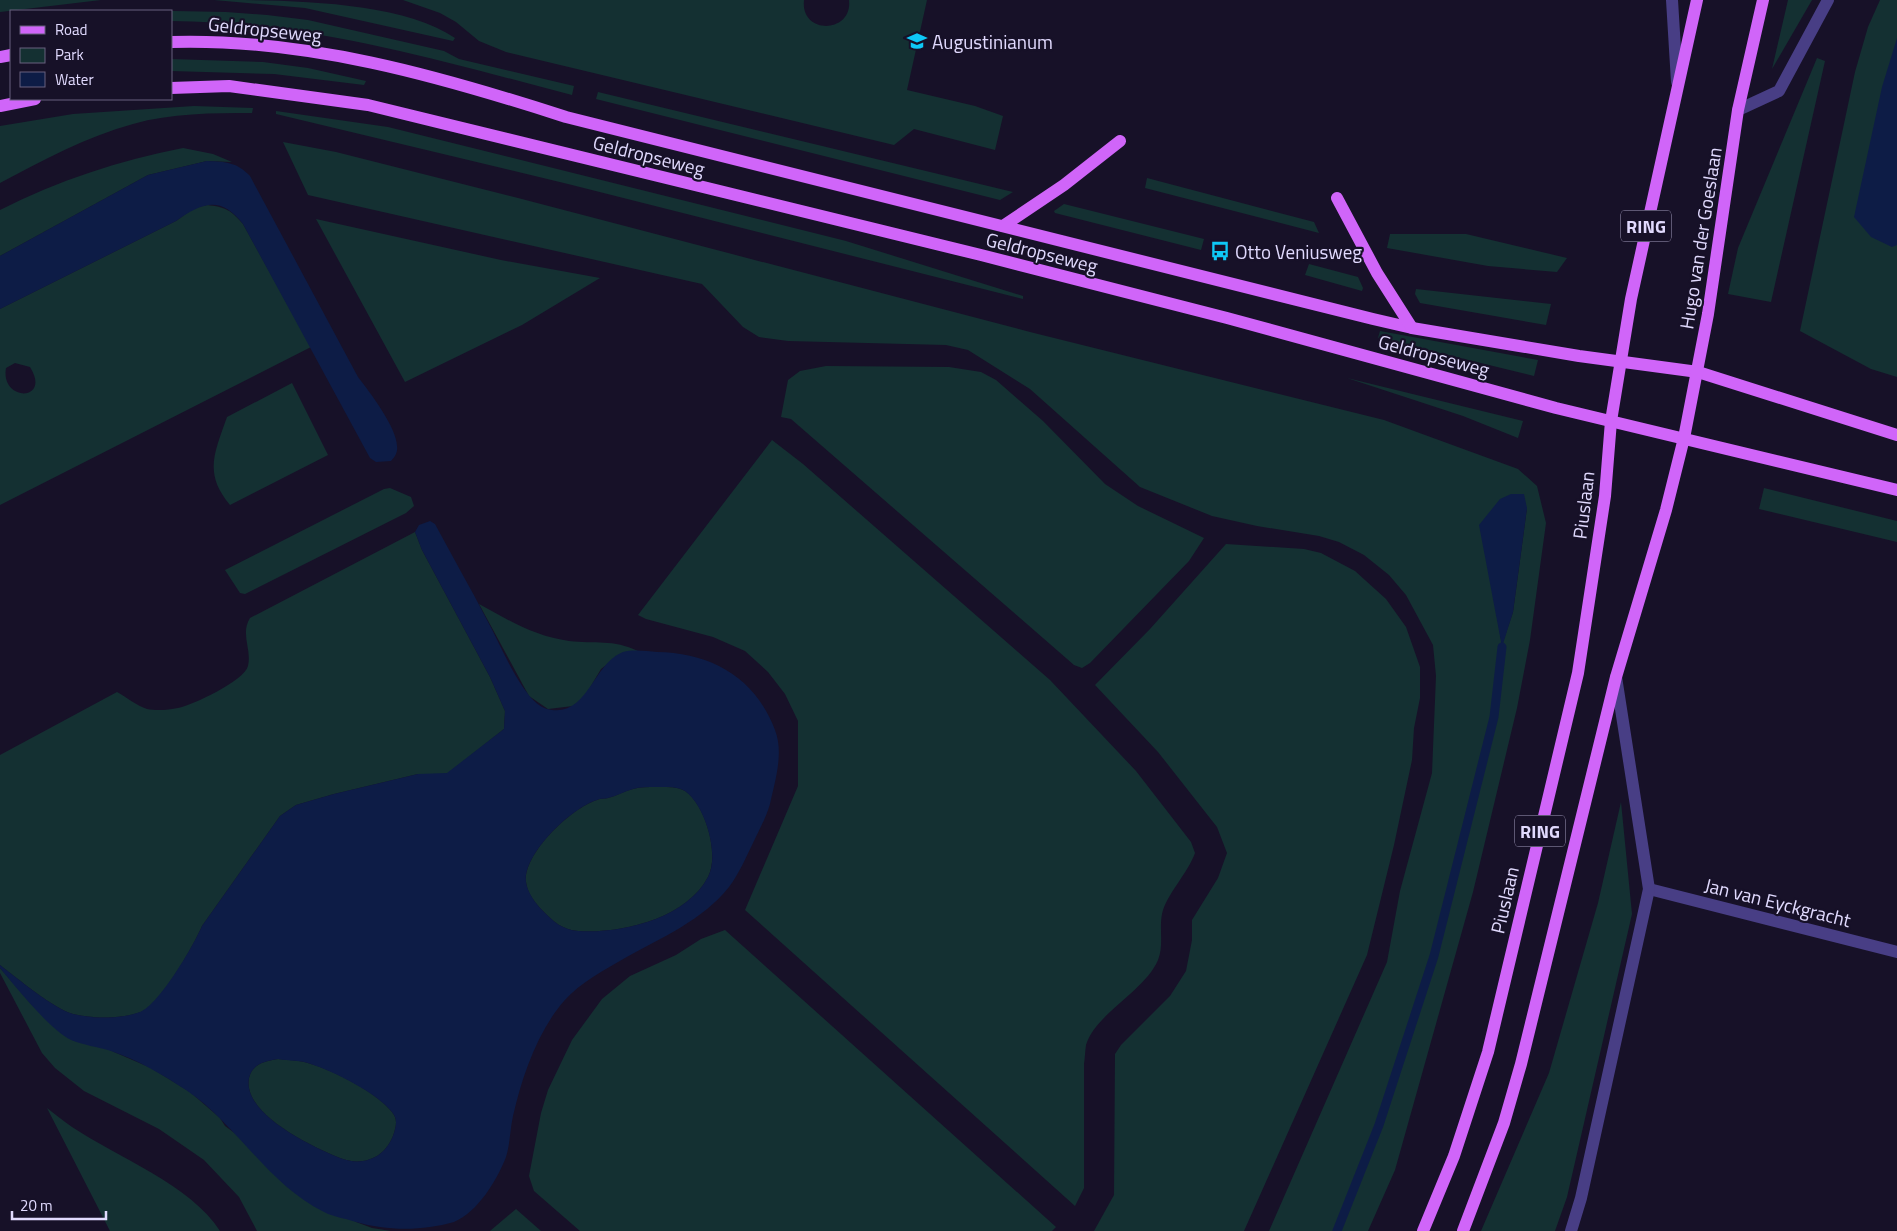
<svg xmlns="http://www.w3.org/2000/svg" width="1897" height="1231" viewBox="0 0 1897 1231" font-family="'Titillium Web',sans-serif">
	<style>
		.green { fill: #143032; fill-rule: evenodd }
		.water { fill: #0d1c46; fill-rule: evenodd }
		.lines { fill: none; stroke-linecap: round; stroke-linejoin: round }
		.stream { stroke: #0d1c46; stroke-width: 9 }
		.minor { stroke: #483e85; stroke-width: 12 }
		.major { stroke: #d065f9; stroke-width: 12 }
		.labels { text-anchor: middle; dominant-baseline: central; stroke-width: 4.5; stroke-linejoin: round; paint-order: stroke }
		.shield { fill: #171128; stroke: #a49ebe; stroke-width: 1 }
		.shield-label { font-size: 18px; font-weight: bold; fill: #e1dafe }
		.street-label { font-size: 19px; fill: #e1dafe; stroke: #171128 }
		.poi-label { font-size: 19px; fill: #e1dafe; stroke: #171128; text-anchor: start }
	</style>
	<rect width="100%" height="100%" fill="#171128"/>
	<g class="green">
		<path d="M 0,0 L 101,0 L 0,12 Z"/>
		<path d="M 214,0 C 283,0 400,0 455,38 L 453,41 L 305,8 Z"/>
		<path d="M 403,0 L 804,0 C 800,35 853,34 849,0 L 927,0 L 907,90 L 975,106 L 1003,116 L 995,150 L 914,129 L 894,145 L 506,52 L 479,41 L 456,22 L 440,13 Z"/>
		<path d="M 1788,0 L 1812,0 L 1772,69 Z"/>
		<path d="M 1880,0 L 1897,0 L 1897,377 L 1871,369 L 1800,331 L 1855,72 L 1868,27 Z"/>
		<path d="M 122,10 L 226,12 L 267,15 L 308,20 L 444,51 L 459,59 L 574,86 L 572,95 C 438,60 311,22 171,21 L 171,11 L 106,11 Z"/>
		<path d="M 1817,58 L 1825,61 L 1771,302 L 1728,294 L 1738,248 Z"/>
		<path d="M 171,59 L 263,62 L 308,68 L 366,81 L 364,85 L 274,74 L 171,71 Z"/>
		<path d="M 598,92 L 1013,192 L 1000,200 L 596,99 Z"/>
		<path d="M 194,106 L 253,108 L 252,113 C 213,113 171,113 133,124 C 86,137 43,160 0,183 L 0,126 L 73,114 Z"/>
		<path d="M 276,111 L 388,127 L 521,160 L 846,241 L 1023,296 L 1023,299 L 568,184 L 276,114 Z"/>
		<path d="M 283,142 L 336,152 L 518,198 L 1030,332 L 1384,420 L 1518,469 L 1537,486 L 1546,523 L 1530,640 L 1517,708 L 1473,892 L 1395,1170 L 1368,1231 L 1269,1231 L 1387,962 L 1400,891 L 1432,773 L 1436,676 L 1433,645 L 1406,595 L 1389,575 L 1364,555 L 1339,542 L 1319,536 L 1257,526 L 1212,516 L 1140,487 L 1030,389 L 968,350 L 946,345 L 788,341 L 759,337 L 743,327 L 702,284 L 308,195 ZM 1527,508 L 1513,612 L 1502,645 L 1493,594 Z"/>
		<path d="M 183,148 L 213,154 L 232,162 L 207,161 L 148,175 L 0,256 L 0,210 C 57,181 120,160 183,148 Z"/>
		<path d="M 1147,178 L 1314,222 L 1319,233 L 1145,188 Z"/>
		<path d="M 1064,204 L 1204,239 L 1201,250 L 1055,213 L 1054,211 Z"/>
		<path d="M 207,205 C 225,207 231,210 243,224 L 311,347 L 0,505 L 0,309 L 176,221 L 194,208 ZM 15,363 L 30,367 C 52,402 0,402 6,368 Z"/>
		<path d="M 316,219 L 501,260 L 600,278 L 522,325 L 405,382 Z"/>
		<path d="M 1390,234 L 1466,234 L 1567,258 L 1557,272 L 1488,266 L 1387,248 Z"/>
		<path d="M 1309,264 L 1358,277 L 1363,288 L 1362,291 L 1305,275 Z"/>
		<path d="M 1416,289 L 1551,304 L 1546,325 L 1420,303 L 1415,294 Z"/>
		<path d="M 1380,331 L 1538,360 L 1534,376 L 1378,338 Z"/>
		<path d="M 826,366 L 949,367 L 981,372 L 996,380 L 1043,421 L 1105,484 L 1138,506 L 1204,538 L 1189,561 L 1090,663 L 1082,668 L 1074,665 L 791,419 L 781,417 L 788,380 L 800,371 Z"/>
		<path d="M 1347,378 L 1523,421 L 1518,438 L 1463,416 Z"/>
		<path d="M 292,383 L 328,455 L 230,505 C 203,473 215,452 227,417 Z"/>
		<path d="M 772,440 L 803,464 L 1050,680 L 1136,771 L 1191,842 L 1195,853 C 1188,873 1166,895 1162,914 C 1159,929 1164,945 1158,960 C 1145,991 1095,1014 1086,1045 C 1085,1051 1085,1058 1084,1064 L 1084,1188 L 1075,1206 L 745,910 L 798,786 L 798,721 L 785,694 L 768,672 L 745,651 L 713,637 L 646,619 L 638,615 Z"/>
		<path d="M 390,488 L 411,497 L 414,506 L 406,513 L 245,594 L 240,593 L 225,570 L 384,489 Z"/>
		<path d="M 1764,488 L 1897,521 L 1897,542 L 1759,509 Z"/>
		<path d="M 415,532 L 422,550 L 490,677 L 505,711 L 504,729 L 447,774 L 418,774 L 334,794 L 296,805 L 280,816 L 202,926 C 194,945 160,1005 141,1012 C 121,1019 93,1019 73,1014 C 54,1009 17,978 0,965 L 0,755 L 117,692 C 126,697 137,706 147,709 C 156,711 169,710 178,708 C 193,705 244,681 248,666 C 252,649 240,634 250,618 Z"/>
		<path d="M 1226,544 L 1304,549 L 1321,553 L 1355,571 L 1386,599 L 1406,627 L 1420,667 L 1420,698 L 1414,728 L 1412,760 L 1394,845 L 1367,955 L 1244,1231 L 1094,1231 L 1114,1195 L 1115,1054 L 1121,1045 L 1170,996 L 1186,971 L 1192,940 L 1192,920 L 1218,878 L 1227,853 L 1217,827 L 1158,752 L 1095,685 L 1150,629 Z"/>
		<path d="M 479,604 C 508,620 536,637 569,641 C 595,644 613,639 638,651 L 622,653 L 601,669 L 585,696 L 573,706 L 548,709 L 529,696 Z"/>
		<path d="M 656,787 C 664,787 678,786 685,791 C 705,804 720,855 708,877 C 686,919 620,934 578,931 C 562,930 553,921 543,911 C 536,904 527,893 526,882 C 523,854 571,808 597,800 C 600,798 605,799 608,798 C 617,796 624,791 633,789 C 640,787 648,787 656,787 Z"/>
		<path d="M 1621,802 L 1632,914 L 1567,1197 L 1555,1231 L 1481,1231 L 1549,1073 L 1598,903 Z"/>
		<path d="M 725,930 L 1056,1227 L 1052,1231 L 580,1231 L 534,1191 L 529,1176 L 541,1113 L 548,1090 L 572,1040 L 602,999 L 630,976 L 676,955 L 701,939 Z"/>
		<path d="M 0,968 L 32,1005 L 114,1052 L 151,1068 L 190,1092 L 220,1118 L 225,1126 L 356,1222 L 372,1228 L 391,1231 L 257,1231 L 239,1197 L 204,1160 L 159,1129 L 84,1091 L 55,1068 L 42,1053 L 0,973 Z"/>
		<path d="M 278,1059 C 288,1060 301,1060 311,1064 C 335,1071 377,1093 392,1112 C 398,1119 396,1126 394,1133 C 386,1158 363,1167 340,1158 C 313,1147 242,1114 249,1078 C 252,1064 265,1061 278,1059 Z"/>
		<path d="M 47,1108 C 55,1114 63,1121 72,1127 C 117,1157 191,1185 220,1231 L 110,1231 Z"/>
		<path d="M 516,1209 L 541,1231 L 490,1231 Z"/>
	</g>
	<g class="water">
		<path d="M 1897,38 L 1897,245 L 1892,247 L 1871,237 L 1854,217 L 1882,87 Z"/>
		<path d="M 207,161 C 226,162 237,162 250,176 L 358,377 C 369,391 397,428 397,446 C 398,452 395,457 391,461 L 376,462 L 370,458 L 243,224 C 221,196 203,202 176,221 L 0,309 L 0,256 L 148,175 Z"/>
		<path d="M 1511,494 L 1524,494 L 1527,508 L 1513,612 L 1502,647 L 1479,525 L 1500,499 Z"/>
		<path d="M 430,521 L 435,524 C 452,556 470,587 487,620 C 500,644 511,672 528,694 C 532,700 540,707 547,709 C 588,719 592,664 623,652 C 633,649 647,651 657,652 C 711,653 755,677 775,730 C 784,753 775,781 770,804 C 766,818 759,830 753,843 C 746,857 739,874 729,887 C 703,920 661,938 625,958 C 603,971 581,982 564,1001 C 537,1032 522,1077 513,1116 C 510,1130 510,1144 506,1157 C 497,1180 478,1212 454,1222 C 423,1231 387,1231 356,1222 C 345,1218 333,1217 324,1212 C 267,1184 237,1124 186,1090 C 163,1075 138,1060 111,1051 C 98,1047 83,1045 71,1040 C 50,1030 16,987 0,968 L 0,965 C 17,978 54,1009 73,1014 C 93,1019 121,1019 140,1012 C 159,1005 194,945 202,926 L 280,816 L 296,805 L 334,794 L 418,774 L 447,773 L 504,729 L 505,711 L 490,677 L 422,550 L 415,532 L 419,525 ZM 656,787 C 664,787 678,786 685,791 C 705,805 720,855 708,877 C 686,919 620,934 578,931 C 562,930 553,921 543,911 C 536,904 527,892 526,882 C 523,854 571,808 597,800 C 600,798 605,799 608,798 C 617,796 625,791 633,789 C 640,787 648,787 656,787 ZM 278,1059 C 289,1061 301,1060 311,1064 C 335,1072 377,1093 392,1112 C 398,1119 396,1126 394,1133 C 386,1158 363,1167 340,1158 C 313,1147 242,1114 249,1078 C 252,1064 265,1061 278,1059 Z"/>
	</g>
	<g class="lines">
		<path class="stream" d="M 1337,1231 L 1379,1125 L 1434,956 L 1494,717 L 1502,647"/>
		<g class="minor">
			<path d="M 1672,0 L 1677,82"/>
			<path d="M 1738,110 L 1779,91 L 1828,0"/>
			<path d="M 1649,889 L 1897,952"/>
			<path d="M 1571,1231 L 1581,1198 L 1649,889 L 1616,677"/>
		</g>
		<g class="major">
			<path d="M 171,42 C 306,38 439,76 566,117 L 1373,319 L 1412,328 L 1579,356 L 1698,372 L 1897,435"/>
			<path d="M 0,57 L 11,55"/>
			<path d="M 171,88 L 229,86 L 368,105 L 981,255 L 1227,318 L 1556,408 L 1897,490"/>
			<path d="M 0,106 L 35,99"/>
			<path d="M 1337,198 L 1377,273 L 1412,328"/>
			<path d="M 1003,226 L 1064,185 L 1120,141"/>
			<path d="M 1423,1231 L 1454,1156 L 1488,1052 L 1578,673 L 1605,496 L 1611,421 L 1631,299 L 1697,0"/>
			<path d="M 1463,1231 L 1504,1123 L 1521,1064 L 1616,677 L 1666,510 L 1684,438 L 1708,314 L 1738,110 L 1763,0"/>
		</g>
	</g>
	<defs>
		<symbol id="school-bare" viewBox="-9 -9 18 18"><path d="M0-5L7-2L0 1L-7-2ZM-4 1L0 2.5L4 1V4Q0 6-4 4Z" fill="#0ec8f6" stroke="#171128" stroke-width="2.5" paint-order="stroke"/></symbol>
		<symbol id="bus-bare" viewBox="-9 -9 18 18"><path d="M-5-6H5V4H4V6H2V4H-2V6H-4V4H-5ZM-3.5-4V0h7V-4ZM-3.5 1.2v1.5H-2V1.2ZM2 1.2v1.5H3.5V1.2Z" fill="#0ec8f6" stroke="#171128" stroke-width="2.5" paint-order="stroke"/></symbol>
	</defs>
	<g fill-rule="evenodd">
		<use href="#school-bare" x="903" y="27" width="28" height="28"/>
		<use href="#bus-bare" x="1206" y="237" width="28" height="28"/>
	</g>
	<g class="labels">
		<g class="shield">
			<rect x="1621" y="210.5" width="50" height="31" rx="4"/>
			<rect x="1515" y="815.5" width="50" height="31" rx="4"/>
		</g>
		<g class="shield-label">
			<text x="1646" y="226">RING</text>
			<text x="1540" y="831">RING</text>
		</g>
		<g class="street-label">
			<text transform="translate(265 29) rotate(6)">Geldropseweg</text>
			<text transform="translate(649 155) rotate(14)">Geldropseweg</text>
			<text transform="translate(1700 238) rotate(-81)">Hugo van der Goeslaan</text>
			<text transform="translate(1042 252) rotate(14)">Geldropseweg</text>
			<text transform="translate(1434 355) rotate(15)">Geldropseweg</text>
			<text transform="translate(1583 505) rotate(-83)">Piuslaan</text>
			<text transform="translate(1504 900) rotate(-77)">Piuslaan</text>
			<text transform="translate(1778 902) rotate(14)">Jan van Eyckgracht</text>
		</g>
		<g class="poi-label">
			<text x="932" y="41">Augustinianum</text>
			<text x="1235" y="251">Otto Veniusweg</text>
		</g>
	</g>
	<rect x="10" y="10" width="162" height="90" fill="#171128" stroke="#68617e"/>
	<rect x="20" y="26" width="25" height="8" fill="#d065f9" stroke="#68617e"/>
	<text x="55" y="35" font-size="15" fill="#e1dafe">Road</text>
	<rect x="20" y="48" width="25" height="15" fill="#143032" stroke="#68617e"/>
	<text x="55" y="60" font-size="15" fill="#e1dafe">Park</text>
	<rect x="20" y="72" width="25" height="15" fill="#0d1c46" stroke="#68617e"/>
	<text x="55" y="85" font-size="15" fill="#e1dafe">Water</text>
	<path d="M12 1211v8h94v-8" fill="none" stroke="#e1dafe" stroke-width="2.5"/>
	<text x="20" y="1211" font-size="15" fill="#e1dafe" stroke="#171128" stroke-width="4" paint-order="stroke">20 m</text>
</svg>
